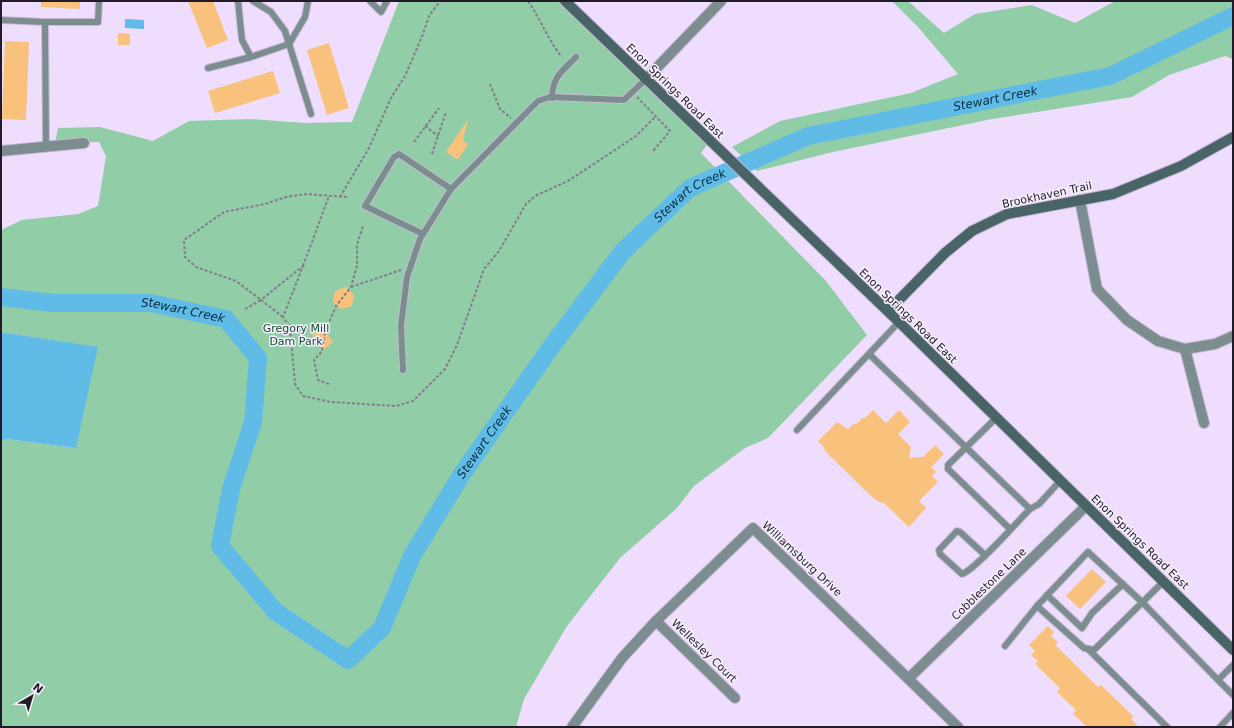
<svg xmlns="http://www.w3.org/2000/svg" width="1234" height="728" viewBox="0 0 1234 728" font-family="'DejaVu Sans',sans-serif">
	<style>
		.green { fill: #91cda7 }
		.water { fill: #61bbe7 }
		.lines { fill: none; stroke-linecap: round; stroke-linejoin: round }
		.river { stroke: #61bbe7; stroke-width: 18 }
		.building { fill: #f8c27d }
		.lane-casing { stroke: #cabad6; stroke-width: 8 }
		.street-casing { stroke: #cabad6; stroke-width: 12 }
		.secondary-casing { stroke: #cabad6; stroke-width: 12 }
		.path { stroke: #877a90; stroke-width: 2; stroke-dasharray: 3 2; stroke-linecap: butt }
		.lane { stroke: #7b8d8f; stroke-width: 6 }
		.street { stroke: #7b8d8f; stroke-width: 10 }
		.secondary { stroke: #496466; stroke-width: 10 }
		.labels { text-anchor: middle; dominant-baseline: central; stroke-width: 3; stroke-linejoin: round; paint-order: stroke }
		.street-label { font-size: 11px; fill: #221b27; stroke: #f6effc }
		.park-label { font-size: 11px; fill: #0e4d2d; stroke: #f6effc }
		.water-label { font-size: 12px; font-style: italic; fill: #042f41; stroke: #f6effc }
	</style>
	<rect width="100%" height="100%" fill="#efddfd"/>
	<g class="green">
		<path d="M 399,1 L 565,1 L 710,141 L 701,153 L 826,281 L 867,335 L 768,438 L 745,448 L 694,486 L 677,508 L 620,558 L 567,626 L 524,699 L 516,727 L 1,727 L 1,441 L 6,439 L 76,448 L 89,346 L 1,332 L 1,230 L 22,220 L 78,214 L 98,206 L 106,156 L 99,142 L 55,143 L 58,128 L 100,127 L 153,141 L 189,121 L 250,119 L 306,123 L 352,122 Z"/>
		<path d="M 892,1 L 908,1 L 944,33 L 975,14 L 1032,5 L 1075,23 L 1115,1 L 1233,1 L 1233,59 L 1225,56 L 1169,75 L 1132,97 L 992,119 L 833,152 L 757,171 L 732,147 L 780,121 L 911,93 L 958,74 L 918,27 Z"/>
	</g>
	<g class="water">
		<path d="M 125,19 L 144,20 L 144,29 L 125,28 Z"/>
		<path d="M 1,332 L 98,347 L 76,448 L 6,439 L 1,441 Z"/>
	</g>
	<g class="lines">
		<path class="river" id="s1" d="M 1,297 L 54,303 L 151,303 L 226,319 L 258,358 L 253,422 L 231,489 L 220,546 L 276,612 L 348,660 L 382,628 L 412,556 L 462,474 L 551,347 L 623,251 L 690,188 L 808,136 L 1110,76 L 1233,16"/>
	</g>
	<g class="building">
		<path d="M 41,1 L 80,1 L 80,9 L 41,7 Z"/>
		<path d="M 188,1 L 213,1 L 228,40 L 207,48 Z"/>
		<path d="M 118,33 L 130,34 L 130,45 L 118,45 Z"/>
		<path d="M 5,41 L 29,42 L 26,120 L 2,119 Z"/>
		<path d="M 329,43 L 349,108 L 327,115 L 307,50 Z"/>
		<path d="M 273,71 L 280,93 L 215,113 L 208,91 Z"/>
		<path d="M 468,119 L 463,140 L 468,144 L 458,160 L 446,152 Z"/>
		<path d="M 346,287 L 354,295 L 352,306 L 341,309 L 333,302 L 335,291 Z"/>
		<path d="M 322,327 L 333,342 L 323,350 L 312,335 Z"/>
		<path d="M 873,410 L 886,423 L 899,410 L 910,422 L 898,434 L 911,447 L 909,458 L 923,457 L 935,445 L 944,454 L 931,467 L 936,472 L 932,476 L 938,482 L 919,501 L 926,508 L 909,527 L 883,502 L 881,503 L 871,496 L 825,451 L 824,447 L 818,441 L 837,422 L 848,429 L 853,424 L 856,424 L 863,418 L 865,418 Z"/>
		<path d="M 1092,569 L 1106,582 L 1080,609 L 1066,596 Z"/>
		<path d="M 1048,626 L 1054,632 L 1051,636 L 1058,642 L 1055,645 L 1098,687 L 1101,685 L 1134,717 L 1131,719 L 1139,727 L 1087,727 L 1073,714 L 1076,710 L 1057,692 L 1060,688 L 1035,664 L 1038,661 L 1031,655 L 1035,651 L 1029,645 Z"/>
	</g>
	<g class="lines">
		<defs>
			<g id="lane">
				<path d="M 253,1 L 271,12 L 285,31 L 311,114"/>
				<path d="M 370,1 L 381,12 L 387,1"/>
				<path d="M 1,20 L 45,22"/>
				<path d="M 251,57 L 289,44 L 305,17 L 308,1"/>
				<path d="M 208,68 L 251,57 L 242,40 L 238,1"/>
				<path d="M 552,98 C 553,75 562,72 576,57"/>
				<path d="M 46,146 L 45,22 L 98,22 L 99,1"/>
				<path d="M 423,234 L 365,206 L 394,157 L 399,154 L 451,189"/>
				<path d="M 869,354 L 1030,509 L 1039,504 L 1060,481"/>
				<path d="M 403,370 L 401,326 L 407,277 L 420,239 L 451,189 L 538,101 L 550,97 L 624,100 L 646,79"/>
				<path d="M 996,418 L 948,465 L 948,469 L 1010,529"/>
				<path d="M 797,430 L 899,322"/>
				<path d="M 985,555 L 960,532 L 957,531 L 939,550 L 940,554 L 962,574 C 975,570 1017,522 1030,509"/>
				<path d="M 1047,595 L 1082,628 L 1092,613 L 1123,584"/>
				<path d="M 1037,606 L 1088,552 L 1142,602 L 1218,680"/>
				<path d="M 1005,646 L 1037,606 L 1084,648 L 1094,650 L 1163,582"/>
				<path d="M 1089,650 L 1167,727"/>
				<path d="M 1233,665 L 1218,680 L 1233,695"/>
				<path d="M 1220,727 L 1233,713"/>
			</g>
			<g id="street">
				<path d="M 646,79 L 721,1"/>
				<path d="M 1,151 L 84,143"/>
				<path d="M 1080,200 L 1097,289 L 1127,320 L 1158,341 L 1185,349 L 1215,344 L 1233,336"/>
				<path d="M 1185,349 L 1204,423"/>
				<path d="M 656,621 L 735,698"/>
				<path d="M 909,678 L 1086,506"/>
				<path d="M 572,727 L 622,658 L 656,621 L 753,528 L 958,727"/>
			</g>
			<g id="secondary">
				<path d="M 565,1 L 899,322 L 1233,650"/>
				<path d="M 888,311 L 945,253 L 972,231 L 1007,214 L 1113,194 L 1181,166 L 1233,137"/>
			</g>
		</defs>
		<use href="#lane" class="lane-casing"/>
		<use href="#street" class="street-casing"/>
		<use href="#secondary" class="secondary-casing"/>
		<g class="path">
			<path d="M 528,1 C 541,20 547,38 561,56"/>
			<path d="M 490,84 L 500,109 L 511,118"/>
			<path d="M 637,97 L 670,131 L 653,151"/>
			<path d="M 425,126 L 438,136"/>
			<path d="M 414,142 L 439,108"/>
			<path d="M 432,154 L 446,112"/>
			<path d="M 340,197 L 369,148 L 391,98 L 405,76 L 423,34 L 429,16 L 440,1"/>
			<path d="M 303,266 L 329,196"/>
			<path d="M 351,287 L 401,270"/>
			<path d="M 245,309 L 261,300 L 236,281 L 196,267 L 185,257 L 184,240 L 224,212 L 265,204 L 286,197 L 305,194 L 347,197"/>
			<path d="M 283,317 L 261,300 L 303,266 L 283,317 L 290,327 L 295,384 L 303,396 L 331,402 L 396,406 L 413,401 L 445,369 L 457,345 L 484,269 L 499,251 L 526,204 L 535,196 L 568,181 L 636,136 L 656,116"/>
			<path d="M 329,384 L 318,380 L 314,360 L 322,351 L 325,332 L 336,306 L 351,287 L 357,266 L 357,245 L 363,226"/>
		</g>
		<use href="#lane" class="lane"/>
		<use href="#street" class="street"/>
		<use href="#secondary" class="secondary"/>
	</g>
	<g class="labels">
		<g class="street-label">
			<text transform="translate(675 91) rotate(44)">Enon Springs Road East</text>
			<text transform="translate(1047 195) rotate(-12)">Brookhaven Trail</text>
			<text transform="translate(908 316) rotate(44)">Enon Springs Road East</text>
			<text transform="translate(1140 542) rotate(44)">Enon Springs Road East</text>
			<text transform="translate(802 559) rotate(43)">Williamsburg Drive</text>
			<text transform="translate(989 584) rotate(-44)">Cobblestone Lane</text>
			<text transform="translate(704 651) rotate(44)">Wellesley Court</text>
		</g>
		<g class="park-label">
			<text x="296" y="328">Gregory Mill<tspan x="296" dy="13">Dam Park</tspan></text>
		</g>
		<g class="water-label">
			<text stroke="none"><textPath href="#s1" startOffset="1551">Stewart Creek</textPath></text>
			<text stroke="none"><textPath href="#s1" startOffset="1227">Stewart Creek</textPath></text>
			<text stroke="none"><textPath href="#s1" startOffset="183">Stewart Creek</textPath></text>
			<text stroke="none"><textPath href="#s1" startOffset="903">Stewart Creek</textPath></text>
		</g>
	</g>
	<rect width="1234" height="728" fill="none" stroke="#221b27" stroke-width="4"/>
	<g transform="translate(32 696) rotate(38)" stroke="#f6effc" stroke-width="3" paint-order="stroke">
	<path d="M0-3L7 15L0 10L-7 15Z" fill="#221b27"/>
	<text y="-6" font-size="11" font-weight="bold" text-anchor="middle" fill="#221b27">N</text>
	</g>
</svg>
